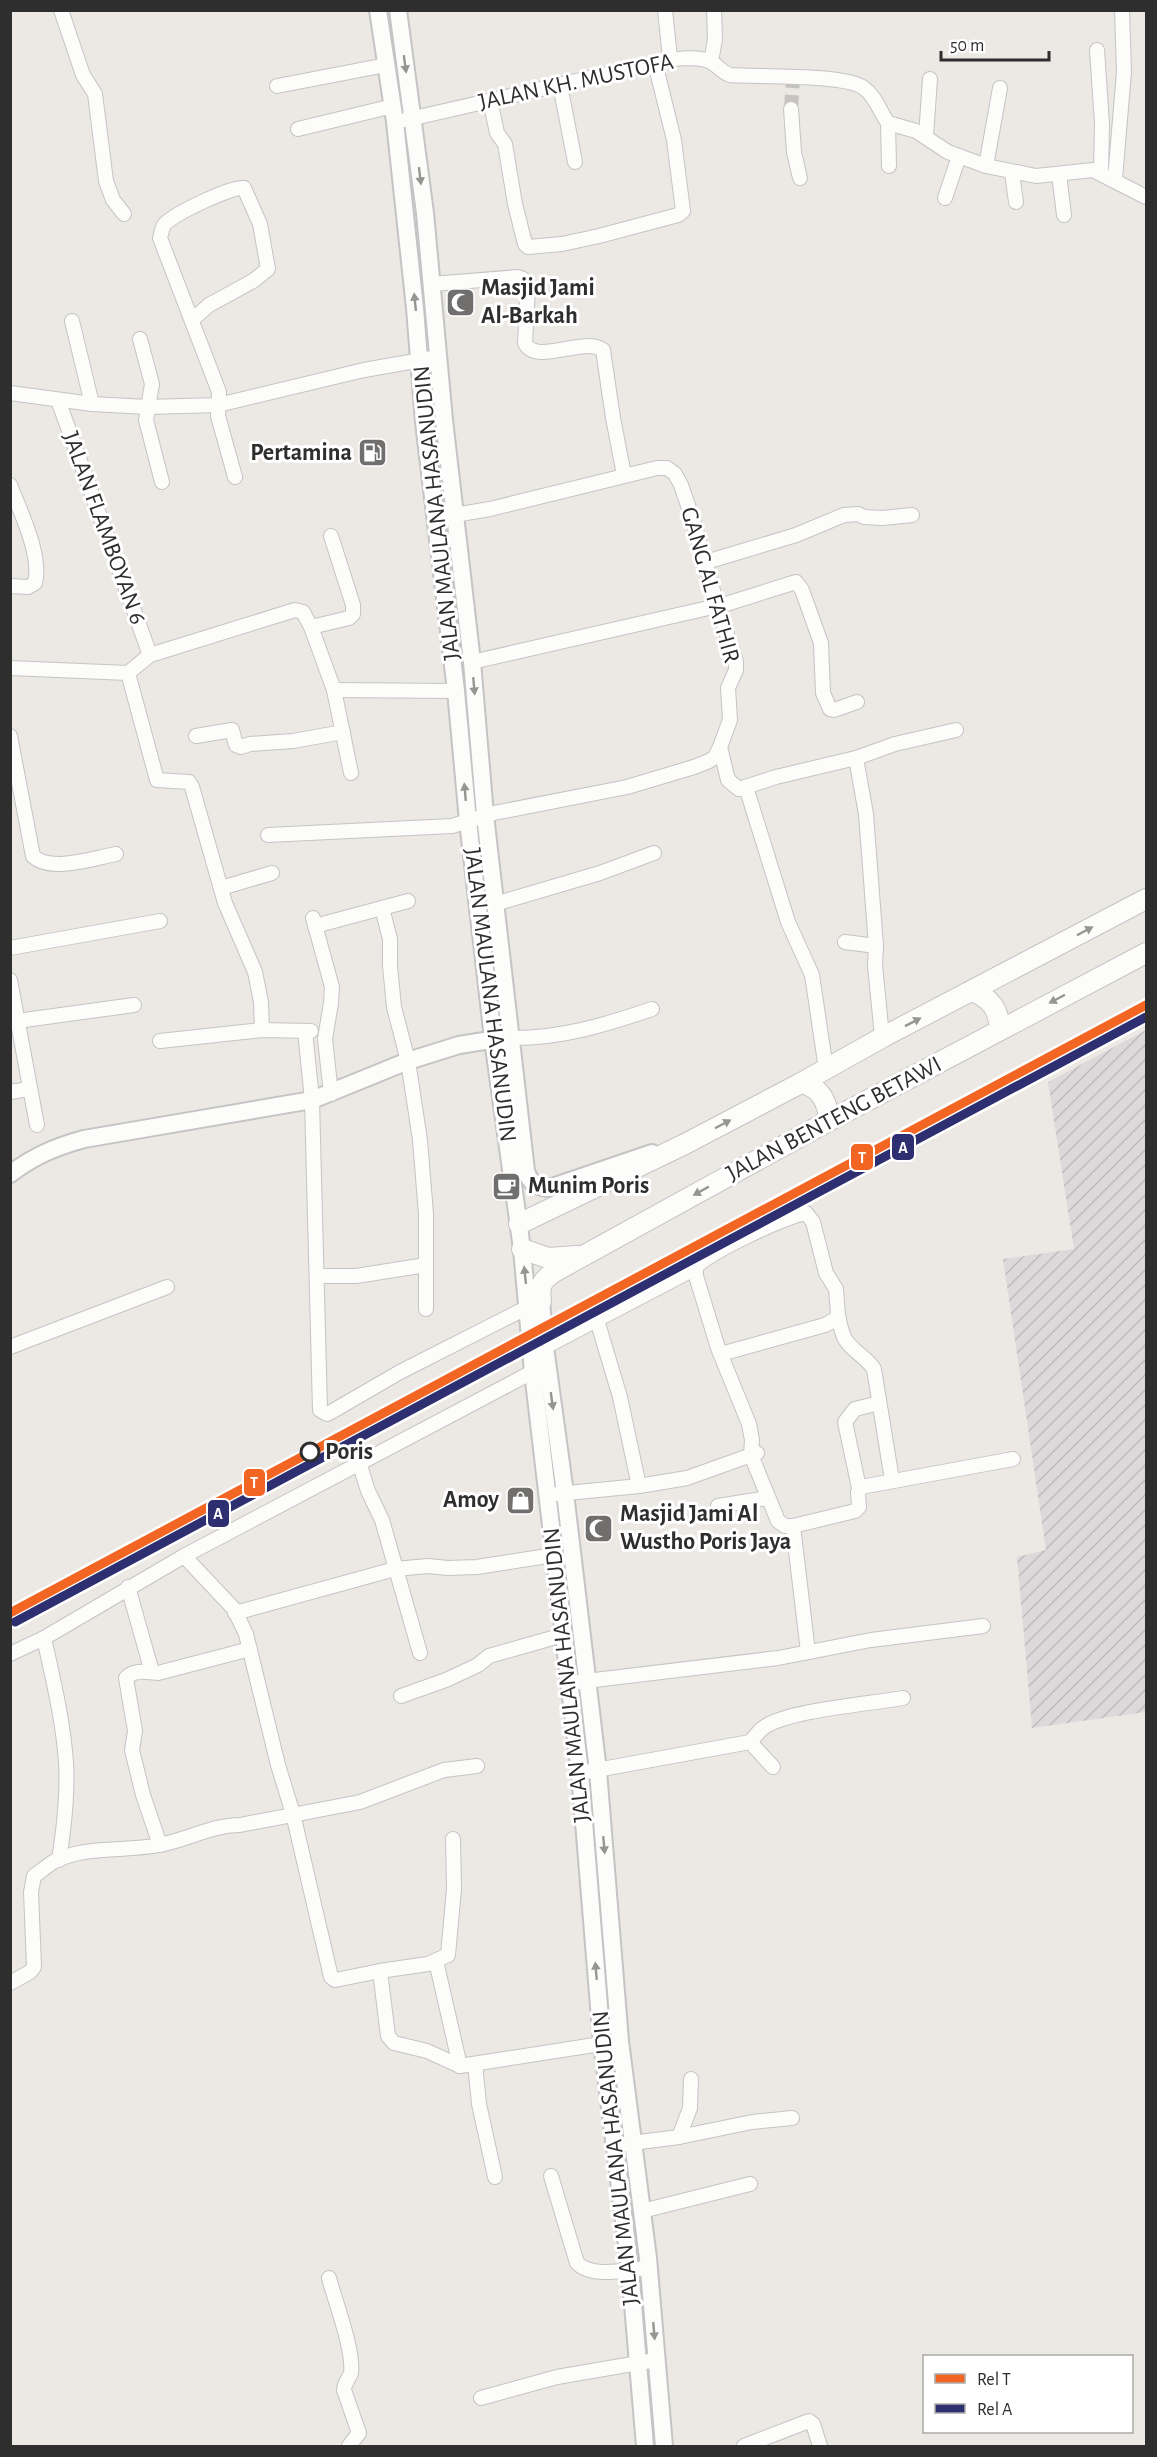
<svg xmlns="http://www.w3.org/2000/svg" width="1157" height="2457" viewBox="0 0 1157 2457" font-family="'Alegreya Sans',sans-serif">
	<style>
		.industrial { fill: url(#industrial-furrows) }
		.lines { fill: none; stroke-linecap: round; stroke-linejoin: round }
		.minor-tunnel { stroke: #c6c3c0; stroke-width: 14; stroke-dasharray: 14 7; stroke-linecap: butt }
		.minor-casing { stroke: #c5c4c5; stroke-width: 16 }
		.tertiary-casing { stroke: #c5c4c5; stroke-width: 20 }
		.secondary-casing { stroke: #c5c4c5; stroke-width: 22 }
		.minor { stroke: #fcfcfb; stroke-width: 14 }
		.tertiary { stroke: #fcfcfb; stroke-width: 16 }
		.secondary { stroke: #fcfcfb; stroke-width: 20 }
		.rail-1-casing { stroke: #fff; stroke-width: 14 }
		.rail-2-casing { stroke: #fff; stroke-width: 14 }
		.rail-1 { stroke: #f26522; stroke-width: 9 }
		.rail-2 { stroke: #2e2f70; stroke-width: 9 }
		.oneway { fill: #959594 }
		.stop-dot { fill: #fff; stroke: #2e2e2e; stroke-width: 3 }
		.labels { text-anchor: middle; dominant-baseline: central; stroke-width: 6; stroke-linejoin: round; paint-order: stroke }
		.street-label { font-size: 24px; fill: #2e2e2e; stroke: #fff }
		.poi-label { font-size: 24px; font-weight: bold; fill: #2e2e2e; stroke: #fff; text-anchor: start }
		.stop-label { font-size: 24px; font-weight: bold; fill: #2e2e2e; stroke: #fff; text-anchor: start }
		.line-badge { stroke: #fff; stroke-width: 2 }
		.badge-label { font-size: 16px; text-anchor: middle; font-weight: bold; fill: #fff }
	</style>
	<defs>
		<pattern id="industrial-furrows" width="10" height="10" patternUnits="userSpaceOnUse" patternTransform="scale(1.5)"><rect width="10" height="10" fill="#dcd9db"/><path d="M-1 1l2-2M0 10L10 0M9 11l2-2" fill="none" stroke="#bdbbbc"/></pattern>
	</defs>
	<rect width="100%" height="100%" fill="#ece8e4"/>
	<path class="industrial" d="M 1146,1030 L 1146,1712 L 1032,1728 L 1017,1557 L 1046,1550 L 1003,1259 L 1074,1249 L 1048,1082 Z"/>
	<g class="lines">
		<path class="minor-tunnel" d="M 791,109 L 793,78"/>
		<defs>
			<g id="minor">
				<path d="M 61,10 L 83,75 L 95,94 L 106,181 L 113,200 L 124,214"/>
				<path d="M 665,10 L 670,58"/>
				<path d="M 1097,50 L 1102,124 L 1101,172"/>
				<path d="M 711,62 L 715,39 L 714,10"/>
				<path d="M 560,85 L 575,162"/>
				<path d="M 277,86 L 386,65"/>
				<path d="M 490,100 L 497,133 L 505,144 L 515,204 L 525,244 L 528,247 L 562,244 L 599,236 L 678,215 L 683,211 L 674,140 L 655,63"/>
				<path d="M 791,109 L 794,152 L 800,178"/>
				<path d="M 405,120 L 655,63 C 668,59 699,55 711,62 C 719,66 721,72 730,75 C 758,77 846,74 864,88 C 876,97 880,112 888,123 L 916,131 L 948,152 L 986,166 L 1036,176 L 1093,170 L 1146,197"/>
				<path d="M 888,123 L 889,166"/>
				<path d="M 298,129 L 393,106"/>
				<path d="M 926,136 L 930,79"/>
				<path d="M 986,166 L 1000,88"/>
				<path d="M 1012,173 L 1016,202"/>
				<path d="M 1059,174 L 1064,215"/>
				<path d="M 1115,179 L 1124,72 L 1122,10"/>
				<path d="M 945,198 L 959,156"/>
				<path d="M 432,284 L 518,277 L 523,279 L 528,288 L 525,343 C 536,366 583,336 603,350 L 613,418 L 624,475"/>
				<path d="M 193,319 L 209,305 L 253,281 L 268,269 L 260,224 L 244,188 C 232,186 173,214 164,225 C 162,229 161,234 160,238 L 219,392 L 218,416 L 235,477"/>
				<path d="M 72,321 L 92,404"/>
				<path d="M 140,339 L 152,384 L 146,420 L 162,482"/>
				<path d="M 10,393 L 92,404 L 147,407 L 218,405 L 364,370 L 438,357"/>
				<path d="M 58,400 L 150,655"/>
				<path d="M 10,485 C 20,511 42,555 35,583 L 28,587 L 10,586"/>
				<path d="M 706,562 L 796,535 L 844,515 L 858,514 L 864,517 L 883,518 L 912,515"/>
				<path d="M 311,627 L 349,618 L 353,614 L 353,605 L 331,536"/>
				<path d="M 472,662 L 726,604 L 796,582 L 802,590 L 821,643 L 823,693 L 830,709 L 834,710 L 857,702"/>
				<path d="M 10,668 L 128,673"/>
				<path d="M 334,690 L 456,691"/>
				<path d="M 10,736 L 33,856 C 50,873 94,858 116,854"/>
				<path d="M 196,736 L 232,730 L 236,745 L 241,747 L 250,744 L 293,741 L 343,732"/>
				<path d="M 720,747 L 728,780 L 739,789 L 776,777 L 856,758 L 895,744 L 956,730"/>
				<path d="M 856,758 L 866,814 L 876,946"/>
				<path d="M 746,787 L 788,922 L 812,975 L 826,1069"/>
				<path d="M 268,835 L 452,826 L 494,813 L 627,787 L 694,767 L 709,761 L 715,757 L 720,747 L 730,720 L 728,688 L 736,670 L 736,661 L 717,605 L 694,523 L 681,485 L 675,474 L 667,468 L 657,468 L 490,509 L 436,518"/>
				<path d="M 221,888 L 272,873"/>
				<path d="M 495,904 L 600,873 L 654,853"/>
				<path d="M 382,908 L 390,939 L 390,966 L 394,1007 L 408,1061 L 420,1140 L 426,1214 L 426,1309"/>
				<path d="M 313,918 L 332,987 L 331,1003 L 325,1039 L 331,1094"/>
				<path d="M 315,926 L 408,901"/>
				<path d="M 845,942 L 876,946 L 875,965 L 882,1037"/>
				<path d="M 10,948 L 160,921"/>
				<path d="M 10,980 L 37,1125"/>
				<path d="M 10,1022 L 134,1005"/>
				<path d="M 262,1030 L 261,1002 L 255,972 L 225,903 L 192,787 L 189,782 L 157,780 L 128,673 L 150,655 L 295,610 L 303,612 L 311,627 L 334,690 L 351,773"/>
				<path d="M 305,1031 L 312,1100 L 320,1410 L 327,1414 L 331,1412 L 400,1372 L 528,1307"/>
				<path d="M 510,1038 C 559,1039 605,1025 652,1009"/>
				<path d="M 160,1041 L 262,1030 L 311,1031"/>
				<path d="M 10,1092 L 29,1089"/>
				<path d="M 317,1276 L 356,1276 L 426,1265"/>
				<path d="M 838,1315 C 840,1323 841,1332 845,1339 C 852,1351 866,1357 874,1369 L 892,1480"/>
				<path d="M 597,1320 L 620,1397 L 639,1486"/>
				<path d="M 10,1347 L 167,1287"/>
				<path d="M 545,1347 L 696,1268"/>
				<path d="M 721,1354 L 825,1325 L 836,1319 L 838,1315 L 836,1289 L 826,1273 L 813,1222 L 806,1213 C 789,1215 702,1255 696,1268 L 696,1276 L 718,1348 L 749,1424 L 752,1440 L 751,1455 L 778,1521 L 785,1526 L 793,1526 L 855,1511 L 859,1507 L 858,1492 L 861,1487 L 1013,1459"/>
				<path d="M 359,1462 L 368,1491 L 382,1520 L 420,1653"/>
				<path d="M 859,1488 L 845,1422 L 855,1409 L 879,1403"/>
				<path d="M 557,1494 L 639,1486 L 687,1478 L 757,1453"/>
				<path d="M 718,1506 L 767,1498"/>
				<path d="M 793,1526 L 808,1652"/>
				<path d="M 184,1556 L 234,1609 L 246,1634 L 278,1765 L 293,1814 L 331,1977 L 335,1980 L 380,1971 L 388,2036 L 394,2043 L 427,2051 L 460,2066"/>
				<path d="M 128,1587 L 152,1672"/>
				<path d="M 235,1613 L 395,1569 L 428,1566 L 448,1568 L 477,1567 L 554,1555"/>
				<path d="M 44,1638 C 53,1679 63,1720 66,1762 C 68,1794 64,1828 59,1860"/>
				<path d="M 10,1654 L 44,1638 L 184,1556 L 540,1368"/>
				<path d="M 578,1682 L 778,1658 L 871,1640 L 983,1626"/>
				<path d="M 401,1696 L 446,1680 L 478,1665 L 489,1656 L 563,1635"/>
				<path d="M 750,1742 C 754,1738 758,1732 763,1728 C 787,1710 870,1704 903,1698"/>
				<path d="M 580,1773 L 750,1742 L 773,1767"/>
				<path d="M 160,1845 L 143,1795 L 132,1750 L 135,1731 L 126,1678 C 134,1669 147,1672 158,1673 L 250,1649"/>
				<path d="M 436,1961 L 460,2066"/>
				<path d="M 380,1971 L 428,1964 L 448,1955 L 454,1889 L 453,1839"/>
				<path d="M 10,1983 L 30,1972 L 34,1967 L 31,1892 L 34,1876 C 41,1871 47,1866 53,1862 C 85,1845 125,1852 159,1845 C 187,1840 212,1825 240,1825 L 360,1802 L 444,1770 L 477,1766"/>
				<path d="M 475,2064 L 479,2104 L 495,2177"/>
				<path d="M 460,2066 L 620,2041"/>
				<path d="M 679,2137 L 752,2122 L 792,2118"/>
				<path d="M 616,2145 L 679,2137 L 690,2108 L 691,2079"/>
				<path d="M 551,2176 L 577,2263 C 593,2279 628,2269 648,2268"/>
				<path d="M 642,2211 L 750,2184"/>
				<path d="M 329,2278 C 335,2301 354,2350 351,2373 C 349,2379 344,2383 344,2390 L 359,2433 L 349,2446"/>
				<path d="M 481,2398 L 557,2377 L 656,2360"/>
				<path d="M 744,2446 L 809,2421 L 813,2424 L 820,2446"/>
			</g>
			<g id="tertiary">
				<path d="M 378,10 L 395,122 L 415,308 L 424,422 L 456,691 L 468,821 L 494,1047 L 522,1249 L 533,1372 L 580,1773 L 602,2043 L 630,2269 L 645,2446"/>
				<path d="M 398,10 L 425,213 L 444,420 L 472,662 L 485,815 L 526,1171 C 530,1183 536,1187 549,1188 L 652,1153"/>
				<path d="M 10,1174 C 34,1156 55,1147 84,1139 L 312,1100 L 408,1061 L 459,1045 L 503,1038"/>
				<path d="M 541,1301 L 545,1347 L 565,1493 L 598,1771 L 620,2041 L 648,2258 L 664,2446"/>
			</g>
			<g id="secondary">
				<path d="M 972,991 C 992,999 998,1009 1000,1029"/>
				<path d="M 801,1083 C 819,1087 825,1098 829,1115 L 823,1124"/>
				<path d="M 519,1224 L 685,1144 L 801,1083 L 885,1036 L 1146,899"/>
				<path d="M 522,1249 L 548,1258 L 577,1256"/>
				<path d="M 541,1301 C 539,1286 541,1281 554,1272 L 823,1124 L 1146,953"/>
			</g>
		</defs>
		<use href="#minor" class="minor-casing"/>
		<use href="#tertiary" class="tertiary-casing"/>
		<use href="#secondary" class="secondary-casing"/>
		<use href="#minor" class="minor"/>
		<use href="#tertiary" class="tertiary"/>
		<use href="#secondary" class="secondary"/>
		<defs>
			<path id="rail-1" d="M 10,1613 L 1146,1005"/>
			<path id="rail-2" d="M 15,1622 L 1146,1017"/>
		</defs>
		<use href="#rail-1" class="rail-1-casing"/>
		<use href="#rail-2" class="rail-2-casing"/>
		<use href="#rail-1" class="rail-1"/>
		<use href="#rail-2" class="rail-2"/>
	</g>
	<defs><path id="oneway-solid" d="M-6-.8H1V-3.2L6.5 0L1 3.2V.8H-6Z" transform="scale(1.5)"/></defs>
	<g class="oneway">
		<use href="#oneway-solid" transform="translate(405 64) rotate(82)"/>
		<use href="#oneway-solid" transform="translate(420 176) rotate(83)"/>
		<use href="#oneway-solid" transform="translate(415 302) rotate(-96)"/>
		<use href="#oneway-solid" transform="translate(474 686) rotate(85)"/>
		<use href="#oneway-solid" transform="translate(465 792) rotate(-95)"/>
		<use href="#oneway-solid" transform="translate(1085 931) rotate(-28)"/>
		<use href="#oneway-solid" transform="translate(1057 999) rotate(152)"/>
		<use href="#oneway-solid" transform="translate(913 1022) rotate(-27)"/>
		<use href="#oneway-solid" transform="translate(723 1124) rotate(-28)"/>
		<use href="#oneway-solid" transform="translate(701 1191) rotate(151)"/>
		<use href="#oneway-solid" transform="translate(525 1275) rotate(-96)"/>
		<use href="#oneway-solid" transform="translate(552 1401) rotate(82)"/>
		<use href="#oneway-solid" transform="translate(604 1845) rotate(85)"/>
		<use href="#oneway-solid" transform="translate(596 1971) rotate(-95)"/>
		<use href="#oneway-solid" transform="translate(654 2331) rotate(85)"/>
	</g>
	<defs>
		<symbol id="mosque-square" viewBox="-11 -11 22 22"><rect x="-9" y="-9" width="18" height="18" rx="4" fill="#706f6e" stroke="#fff"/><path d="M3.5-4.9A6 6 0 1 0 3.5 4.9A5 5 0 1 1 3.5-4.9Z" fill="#fff"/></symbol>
		<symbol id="fuel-square" viewBox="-11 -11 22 22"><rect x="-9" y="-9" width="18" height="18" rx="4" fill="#706f6e" stroke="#fff"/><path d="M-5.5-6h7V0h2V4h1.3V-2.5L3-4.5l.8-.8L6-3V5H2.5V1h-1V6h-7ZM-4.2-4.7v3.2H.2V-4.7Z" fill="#fff"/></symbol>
		<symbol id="cafe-square" viewBox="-11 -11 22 22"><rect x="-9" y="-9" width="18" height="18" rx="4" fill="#706f6e" stroke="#fff"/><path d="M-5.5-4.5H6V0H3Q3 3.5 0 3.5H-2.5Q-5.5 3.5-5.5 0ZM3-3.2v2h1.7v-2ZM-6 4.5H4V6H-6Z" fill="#fff"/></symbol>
		<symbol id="shop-square" viewBox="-11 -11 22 22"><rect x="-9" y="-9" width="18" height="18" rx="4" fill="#706f6e" stroke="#fff"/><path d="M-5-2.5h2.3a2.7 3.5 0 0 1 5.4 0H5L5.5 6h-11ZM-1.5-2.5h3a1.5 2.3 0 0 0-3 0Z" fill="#fff"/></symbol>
	</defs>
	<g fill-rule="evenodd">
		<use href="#mosque-square" x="444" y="286" width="33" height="33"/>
		<use href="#fuel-square" x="356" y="436" width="33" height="33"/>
		<use href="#cafe-square" x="490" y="1170" width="33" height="33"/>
		<use href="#shop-square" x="504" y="1484" width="33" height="33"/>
		<use href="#mosque-square" x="582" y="1512" width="33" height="33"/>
	</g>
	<circle class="stop-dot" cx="310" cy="1452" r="9"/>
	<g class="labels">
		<g class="street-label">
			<text transform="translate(576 82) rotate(-12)">JALAN KH. MUSTOFA</text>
			<text transform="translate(437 513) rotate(-96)">JALAN MAULANA HASANUDIN</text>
			<text transform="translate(104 528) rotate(70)">JALAN FLAMBOYAN 6</text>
			<text transform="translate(710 585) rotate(74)">GANG AL FATHIR</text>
			<text transform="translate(490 995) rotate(83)">JALAN MAULANA HASANUDIN</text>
			<text transform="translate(834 1119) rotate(-28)">JALAN BENTENG BETAWI</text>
			<text transform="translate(567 1675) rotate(-96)">JALAN MAULANA HASANUDIN</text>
			<text transform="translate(616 2158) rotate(-96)">JALAN MAULANA HASANUDIN</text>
		</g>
		<g class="poi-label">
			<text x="481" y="288">Masjid Jami<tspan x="481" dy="28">Al-Barkah</tspan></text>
			<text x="352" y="453" text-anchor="end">Pertamina</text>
			<text x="528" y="1186">Munim Poris</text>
			<text x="499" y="1500" text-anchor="end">Amoy</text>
			<text x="620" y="1514">Masjid Jami Al<tspan x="620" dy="28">Wustho Poris Jaya</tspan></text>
		</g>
		<g class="stop-label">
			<text x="325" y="1452">Poris</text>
		</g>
	</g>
	<g class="line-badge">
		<rect x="891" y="1133" width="24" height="28" rx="6" fill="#2e2f70"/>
		<rect x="850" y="1143" width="24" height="28" rx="6" fill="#f26522"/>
		<rect x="243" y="1468" width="23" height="29" rx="6" fill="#f26522"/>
		<rect x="207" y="1499" width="23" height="29" rx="6" fill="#2e2f70"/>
	</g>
	<g class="badge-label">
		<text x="903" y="1153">A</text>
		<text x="862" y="1163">T</text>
		<text x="254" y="1488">T</text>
		<text x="218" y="1519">A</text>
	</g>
	<rect width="1157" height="2457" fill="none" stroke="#2e2e2e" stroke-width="24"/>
	<rect x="923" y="2355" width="210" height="78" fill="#ffffff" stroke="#ababab" stroke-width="1.5"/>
	<rect x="935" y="2374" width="30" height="9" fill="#f26522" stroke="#ababab" stroke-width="1.5"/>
	<text x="977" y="2385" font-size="18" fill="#2e2e2e">Rel T</text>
	<rect x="935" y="2404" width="30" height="9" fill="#2e2f70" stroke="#ababab" stroke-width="1.5"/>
	<text x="977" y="2415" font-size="18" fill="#2e2e2e">Rel A</text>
	<path d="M941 51v9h108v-9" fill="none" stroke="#2e2e2e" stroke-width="3"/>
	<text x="950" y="51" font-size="18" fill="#2e2e2e" stroke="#ffffff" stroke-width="4.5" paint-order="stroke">50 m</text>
</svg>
